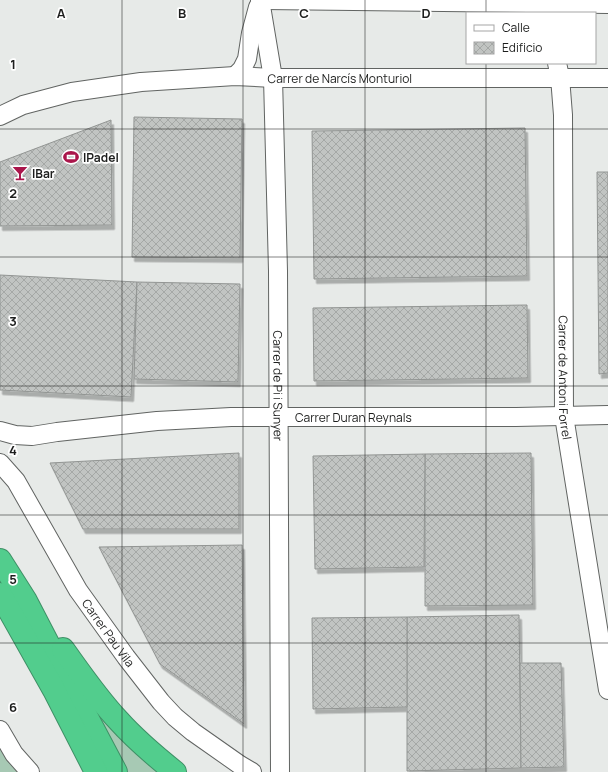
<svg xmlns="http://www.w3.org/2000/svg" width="608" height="772" viewBox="0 0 608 772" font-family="Manrope,sans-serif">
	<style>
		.grass { fill: #a7c9b4 }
		.building { fill: url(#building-cross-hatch); stroke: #929593; filter: url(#shadow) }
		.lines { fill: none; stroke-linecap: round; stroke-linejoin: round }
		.minor-casing { stroke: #616462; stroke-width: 20 }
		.highway-casing { stroke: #3f9066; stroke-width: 24 }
		.minor { stroke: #fff; stroke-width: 18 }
		.highway { stroke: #52cd8d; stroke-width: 22 }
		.grid { fill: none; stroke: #1d1e1d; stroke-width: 1; stroke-opacity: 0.55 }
		.labels { text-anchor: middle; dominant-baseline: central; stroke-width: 3.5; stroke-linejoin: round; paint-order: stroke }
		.street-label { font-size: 12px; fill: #1d1e1d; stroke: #fff }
		.poi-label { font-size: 12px; font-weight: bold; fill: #1d1e1d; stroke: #fff; text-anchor: start }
		.grid-label { font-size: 13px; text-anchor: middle; font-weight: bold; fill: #1d1e1d; stroke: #fff; stroke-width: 3.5; stroke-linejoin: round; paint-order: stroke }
	</style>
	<defs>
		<pattern id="building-cross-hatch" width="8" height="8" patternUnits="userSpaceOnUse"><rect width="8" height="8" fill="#c1c4c2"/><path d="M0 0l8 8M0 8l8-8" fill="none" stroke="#a5a8a6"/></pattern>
		<filter id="shadow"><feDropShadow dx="2.5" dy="4.5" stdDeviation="0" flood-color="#0004"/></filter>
	</defs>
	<rect width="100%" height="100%" fill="#e7eae8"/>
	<g class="grass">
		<path d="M 102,721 L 159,772 L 128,772 Z"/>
		<path d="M 0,747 L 20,772 L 0,772 Z"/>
	</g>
	<g class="building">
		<path d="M 134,117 L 242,119 L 240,258 L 132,257 Z"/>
		<path d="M 111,120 L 112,225 L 0,226 L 0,162 Z"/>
		<path d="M 525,128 L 527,276 L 314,279 L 312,131 Z"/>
		<path d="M 597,172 L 608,172 L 608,373 L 599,374 Z"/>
		<path d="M 0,275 L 137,282 L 131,397 L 0,390 Z"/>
		<path d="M 137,282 L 240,284 L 238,382 L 134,379 Z"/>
		<path d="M 527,305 L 528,378 L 314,381 L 313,308 Z"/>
		<path d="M 239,453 L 239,529 L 83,529 L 50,463 Z"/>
		<path d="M 531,453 L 533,605 L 425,606 L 425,454 Z"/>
		<path d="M 425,454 L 424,567 L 315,569 L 313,456 Z"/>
		<path d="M 242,545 L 244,724 L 160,664 L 99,547 Z"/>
		<path d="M 519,615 L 521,768 L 407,771 L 407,617 Z"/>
		<path d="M 407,617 L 407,707 L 313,709 L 312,618 Z"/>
		<path d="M 520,663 L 561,663 L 564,767 L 521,768 Z"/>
	</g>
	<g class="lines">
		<defs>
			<g id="minor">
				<path id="s1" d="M 260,0 L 273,78 L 278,271 L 280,772"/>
				<path d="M 264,0 L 608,4"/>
				<path id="s2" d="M 557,63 L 560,77 L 563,115 L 564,416 L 608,690"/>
				<path d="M 235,76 L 242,69 L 247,59 L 251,33 L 258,7"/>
				<path id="s3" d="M 0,116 L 23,105 L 72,92 L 141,82 L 235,76 L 273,78 L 608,78"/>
				<path id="s4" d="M 0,431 L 15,435 L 32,436 L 57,432 L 157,421 L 231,417 L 516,417 L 608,415"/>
				<path id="s5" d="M 0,463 L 16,481 L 78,590 L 126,657 L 161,702 L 175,717 L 193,732 L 240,765 L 252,772"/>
				<path d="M 0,730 L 14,754 L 30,772"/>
			</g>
			<g id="highway">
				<path d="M 0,560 L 26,601 L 53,653 L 116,772"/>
				<path d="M 0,594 L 54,690 L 96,772"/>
				<path d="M 63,649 C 81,674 98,699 118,720 C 135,739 155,756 175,772"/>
			</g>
		</defs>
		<use href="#minor" class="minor-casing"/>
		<use href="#highway" class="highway-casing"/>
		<use href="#minor" class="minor"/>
		<use href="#highway" class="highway"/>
	</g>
	<path class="grid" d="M 122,0 L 122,772M 243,0 L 243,772M 365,0 L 365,772M 486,0 L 486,13M 486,63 L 486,772M 0,129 L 608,129M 0,257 L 608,257M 0,386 L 608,386M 0,515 L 608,515M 0,643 L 608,643"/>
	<defs>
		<symbol id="stadium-bare" viewBox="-9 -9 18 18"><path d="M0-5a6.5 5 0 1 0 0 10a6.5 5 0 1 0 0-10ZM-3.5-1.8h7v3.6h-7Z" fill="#aa164b" stroke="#fff" stroke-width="2.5" paint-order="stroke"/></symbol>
		<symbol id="bar-bare" viewBox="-9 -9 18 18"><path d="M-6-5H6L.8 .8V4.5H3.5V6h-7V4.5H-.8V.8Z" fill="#aa164b" stroke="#fff" stroke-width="2.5" paint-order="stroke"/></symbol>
	</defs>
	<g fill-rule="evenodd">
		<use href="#stadium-bare" x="60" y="146" width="22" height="22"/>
		<use href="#bar-bare" x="9" y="162" width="22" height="22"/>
	</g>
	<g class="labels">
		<g class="street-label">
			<text stroke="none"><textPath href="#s3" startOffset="345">Carrer de Narcís Monturiol</textPath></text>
			<text stroke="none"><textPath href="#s2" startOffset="315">Carrer de Antoni Forrel</textPath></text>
			<text stroke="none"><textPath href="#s1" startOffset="387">Carrer de Pi i Sunyer</textPath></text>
			<text stroke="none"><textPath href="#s4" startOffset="355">Carrer Duran Reynals</textPath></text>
			<text stroke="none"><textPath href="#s5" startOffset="202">Carrer Pau Vila</textPath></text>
		</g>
		<g class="poi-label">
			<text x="83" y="157">IPadel</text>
			<text x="32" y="173">IBar</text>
		</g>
	</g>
	<g class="grid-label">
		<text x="61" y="18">A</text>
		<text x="182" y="18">B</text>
		<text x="304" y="18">C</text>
		<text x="426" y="18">D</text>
		<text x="13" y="69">1</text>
		<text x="13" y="198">2</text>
		<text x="13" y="326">3</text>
		<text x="13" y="455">4</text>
		<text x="13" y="584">5</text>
		<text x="13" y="712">6</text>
	</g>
	<rect x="466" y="12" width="130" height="52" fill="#ffffff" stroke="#a5a5a5"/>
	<rect x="474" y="25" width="20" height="6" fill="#ffffff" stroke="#a5a5a5"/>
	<text x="502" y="32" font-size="12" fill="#1d1e1d">Calle</text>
	<rect x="474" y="42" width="20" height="12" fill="url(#building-cross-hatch)" stroke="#a5a5a5"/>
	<text x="502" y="52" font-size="12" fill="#1d1e1d">Edificio</text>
</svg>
